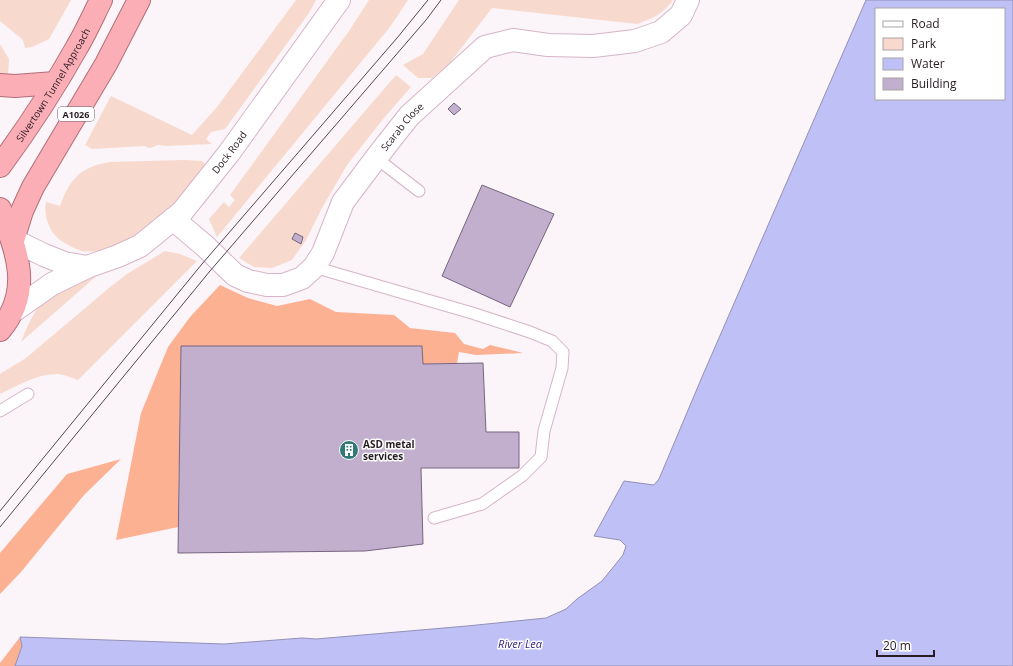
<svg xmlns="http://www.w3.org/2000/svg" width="1013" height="666" viewBox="0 0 1013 666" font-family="'Open Sans',sans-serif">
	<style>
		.green { fill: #f8d9ce }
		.forest { fill: #fdb193 }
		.water { fill: #bfc1f6; stroke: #9290b7; fill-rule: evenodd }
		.building { fill: #c2afcd; stroke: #766580 }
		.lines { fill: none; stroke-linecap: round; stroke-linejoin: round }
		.service-casing { stroke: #d7b4c8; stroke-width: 13 }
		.minor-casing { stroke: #d7b4c8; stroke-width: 24 }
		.trunk-casing { stroke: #b16e78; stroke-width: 24 }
		.service { stroke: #fff; stroke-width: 11 }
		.minor { stroke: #fff; stroke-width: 22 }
		.trunk { stroke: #fcaeb7; stroke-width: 22 }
		.tram { stroke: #52474d; stroke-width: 1 }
		.labels { text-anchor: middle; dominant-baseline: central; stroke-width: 3; stroke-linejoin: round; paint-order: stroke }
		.shield { fill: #fff; stroke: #686065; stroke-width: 1 }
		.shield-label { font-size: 9px; font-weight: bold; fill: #281c23 }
		.street-label { font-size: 10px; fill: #281c23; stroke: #fff }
		.poi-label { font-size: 10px; font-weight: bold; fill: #281c23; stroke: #fff; text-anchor: start }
		.water-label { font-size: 11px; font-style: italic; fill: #322081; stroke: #fff }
	</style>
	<rect width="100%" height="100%" fill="#fbf4f8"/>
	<g class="green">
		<path d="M 0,0 L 71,0 L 49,39 L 32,47 L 25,48 L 23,40 L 0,21 Z"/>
		<path d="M 296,0 L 316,0 L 309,13 L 225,129 L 211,132 L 206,139 L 212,144 L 166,146 L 158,145 L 150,148 L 144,146 L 92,149 L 85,145 L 111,96 L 192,135 L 217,107 Z"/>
		<path d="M 369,0 L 408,0 L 390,27 L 217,237 L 209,219 L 224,202 L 229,207 L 235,200 L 230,195 L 349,31 Z"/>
		<path d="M 459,0 L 673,0 C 662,15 653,18 637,24 L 492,8 L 449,64 L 432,78 L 418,78 L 403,65 L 423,54 Z"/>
		<path d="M 0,44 L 9,59 L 8,77 L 0,74 Z"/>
		<path d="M 396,75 L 411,87 L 383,119 L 347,165 L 322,208 L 306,240 L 292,260 L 272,268 L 254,267 L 239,258 Z"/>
		<path d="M 184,160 L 202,161 L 207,166 C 195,181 183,197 169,210 C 150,228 109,256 82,251 C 75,249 69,245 63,242 C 50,234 43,216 46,202 L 60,206 C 70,179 80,167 110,162 Z"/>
		<path d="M 165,251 L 180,254 L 197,261 L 78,380 C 72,378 63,374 57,374 C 36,374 17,386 0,394 L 0,374 L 26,358 L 109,288 L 127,274 Z"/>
		<path d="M 101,272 L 21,342 L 28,325 L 41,301 Z"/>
	</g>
	<g class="forest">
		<path d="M 220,285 L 248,298 L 277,306 L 310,299 L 336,312 L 394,315 L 410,328 L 455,333 L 464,344 L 483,349 L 490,345 L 523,353 L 476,355 L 459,352 L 457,363 L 423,364 L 422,346 L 181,346 L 178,527 L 116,540 L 141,413 L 168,347 L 190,317 Z"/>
		<path d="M 121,459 L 84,495 L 21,572 L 0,594 L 0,553 L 67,474 Z"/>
		<path d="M 20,637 L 22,646 L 15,666 L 0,666 L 0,663 Z"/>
	</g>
	<path class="water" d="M 866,0 L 1013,0 L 1013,666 L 15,666 L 22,646 L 20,637 L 224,644 L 302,638 L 316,639 L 467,626 L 546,618 L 566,609 L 577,599 L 602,581 L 623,555 L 626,546 L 620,540 L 594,536 L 624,481 L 654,485 L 659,479 L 702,377 ZM 876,9 L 1004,9 L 1004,99 L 876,99 Z"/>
	<g class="building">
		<path d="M 454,103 L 461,109 L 454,115 L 448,109 Z"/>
		<path d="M 482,185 L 554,214 L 510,307 L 442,276 Z"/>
		<path d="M 295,233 L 303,237 L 301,244 L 292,239 Z"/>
		<path d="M 181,346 L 422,346 L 423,364 L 483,363 L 486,432 L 519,432 L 519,468 L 421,468 L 423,544 L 365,551 L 178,553 Z"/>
	</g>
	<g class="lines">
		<defs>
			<g id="service">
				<path d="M 376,158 L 419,191"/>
				<path d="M 314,267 L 472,313 L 530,332 L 552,341 L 563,352 L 562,368 L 544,431 L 541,457 L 522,476 L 482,504 L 434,518"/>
				<path d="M 0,411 L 28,394"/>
			</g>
			<g id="minor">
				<path id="s1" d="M 173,219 L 206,247 L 235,275 L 248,281 L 267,285 L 283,285 L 302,278 L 314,267 L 323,253 L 343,202 L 376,158 L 409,116 L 485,47 L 513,40 L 548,45 L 593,46 L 635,41 L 661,32 L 681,15 L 688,0"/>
				<path d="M 13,240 L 44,255 L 64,263 L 87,267"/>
				<path id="s2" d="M 12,312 L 52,284 L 87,267 L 118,256 L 140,246 L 182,212 L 229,153 L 339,0"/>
			</g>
			<g id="trunk">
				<path d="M 0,85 L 15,86 L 55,83"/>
				<path id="s3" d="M 0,166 C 28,128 54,88 77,47 C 86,32 93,16 101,0"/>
				<path d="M 0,209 C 17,251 33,291 0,330"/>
				<path d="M 13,240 L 22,211 L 33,187 L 106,64 L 139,0"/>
			</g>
		</defs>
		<use href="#service" class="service-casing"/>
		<use href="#minor" class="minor-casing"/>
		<use href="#trunk" class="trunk-casing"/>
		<use href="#service" class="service"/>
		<use href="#minor" class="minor"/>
		<use href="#trunk" class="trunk"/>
		<g class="tram">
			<path d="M 0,511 L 202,264 L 397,38 L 428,0"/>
			<path d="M 0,527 L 210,271 L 426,20 L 441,0"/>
		</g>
	</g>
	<defs>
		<symbol id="building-disc" viewBox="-11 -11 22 22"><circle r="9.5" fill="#307978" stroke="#fff"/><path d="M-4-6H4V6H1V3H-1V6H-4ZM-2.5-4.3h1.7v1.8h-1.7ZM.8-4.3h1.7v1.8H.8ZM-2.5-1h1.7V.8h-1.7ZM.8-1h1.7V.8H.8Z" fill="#fff"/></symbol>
	</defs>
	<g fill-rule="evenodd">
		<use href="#building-disc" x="338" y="439" width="22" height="22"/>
	</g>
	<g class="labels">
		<rect class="shield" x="58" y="107" width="36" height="14" rx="3"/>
		<g class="shield-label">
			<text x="76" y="114">A1026</text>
		</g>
		<g class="street-label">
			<text stroke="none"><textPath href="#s3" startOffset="97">Silvertown Tunnel Approach</textPath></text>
			<text stroke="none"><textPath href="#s1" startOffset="337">Scarab Close</textPath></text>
			<text stroke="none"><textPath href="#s2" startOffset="275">Dock Road</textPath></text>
		</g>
		<g class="poi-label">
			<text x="363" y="444">ASD metal<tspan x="363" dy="12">services</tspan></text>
		</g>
		<g class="water-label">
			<text x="520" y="643">River Lea</text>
		</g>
	</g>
	<rect x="875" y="8" width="130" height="92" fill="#ffffff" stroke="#a9a4a7"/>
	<rect x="883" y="21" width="20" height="6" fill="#ffffff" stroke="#a9a4a7"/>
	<text x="911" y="28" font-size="12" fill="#281c23">Road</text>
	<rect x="883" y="38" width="20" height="12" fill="#f8d9ce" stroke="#a9a4a7"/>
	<text x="911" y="48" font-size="12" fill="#281c23">Park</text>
	<rect x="883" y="58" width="20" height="12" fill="#bfc1f6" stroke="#a9a4a7"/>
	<text x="911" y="68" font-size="12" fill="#281c23">Water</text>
	<rect x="883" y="78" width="20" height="12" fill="#c2afcd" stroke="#a9a4a7"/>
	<text x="911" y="88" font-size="12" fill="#281c23">Building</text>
	<path d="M877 650v6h57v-6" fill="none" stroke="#281c23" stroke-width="2"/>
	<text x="883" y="650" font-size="12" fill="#281c23" stroke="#ffffff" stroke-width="3" paint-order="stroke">20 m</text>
</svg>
